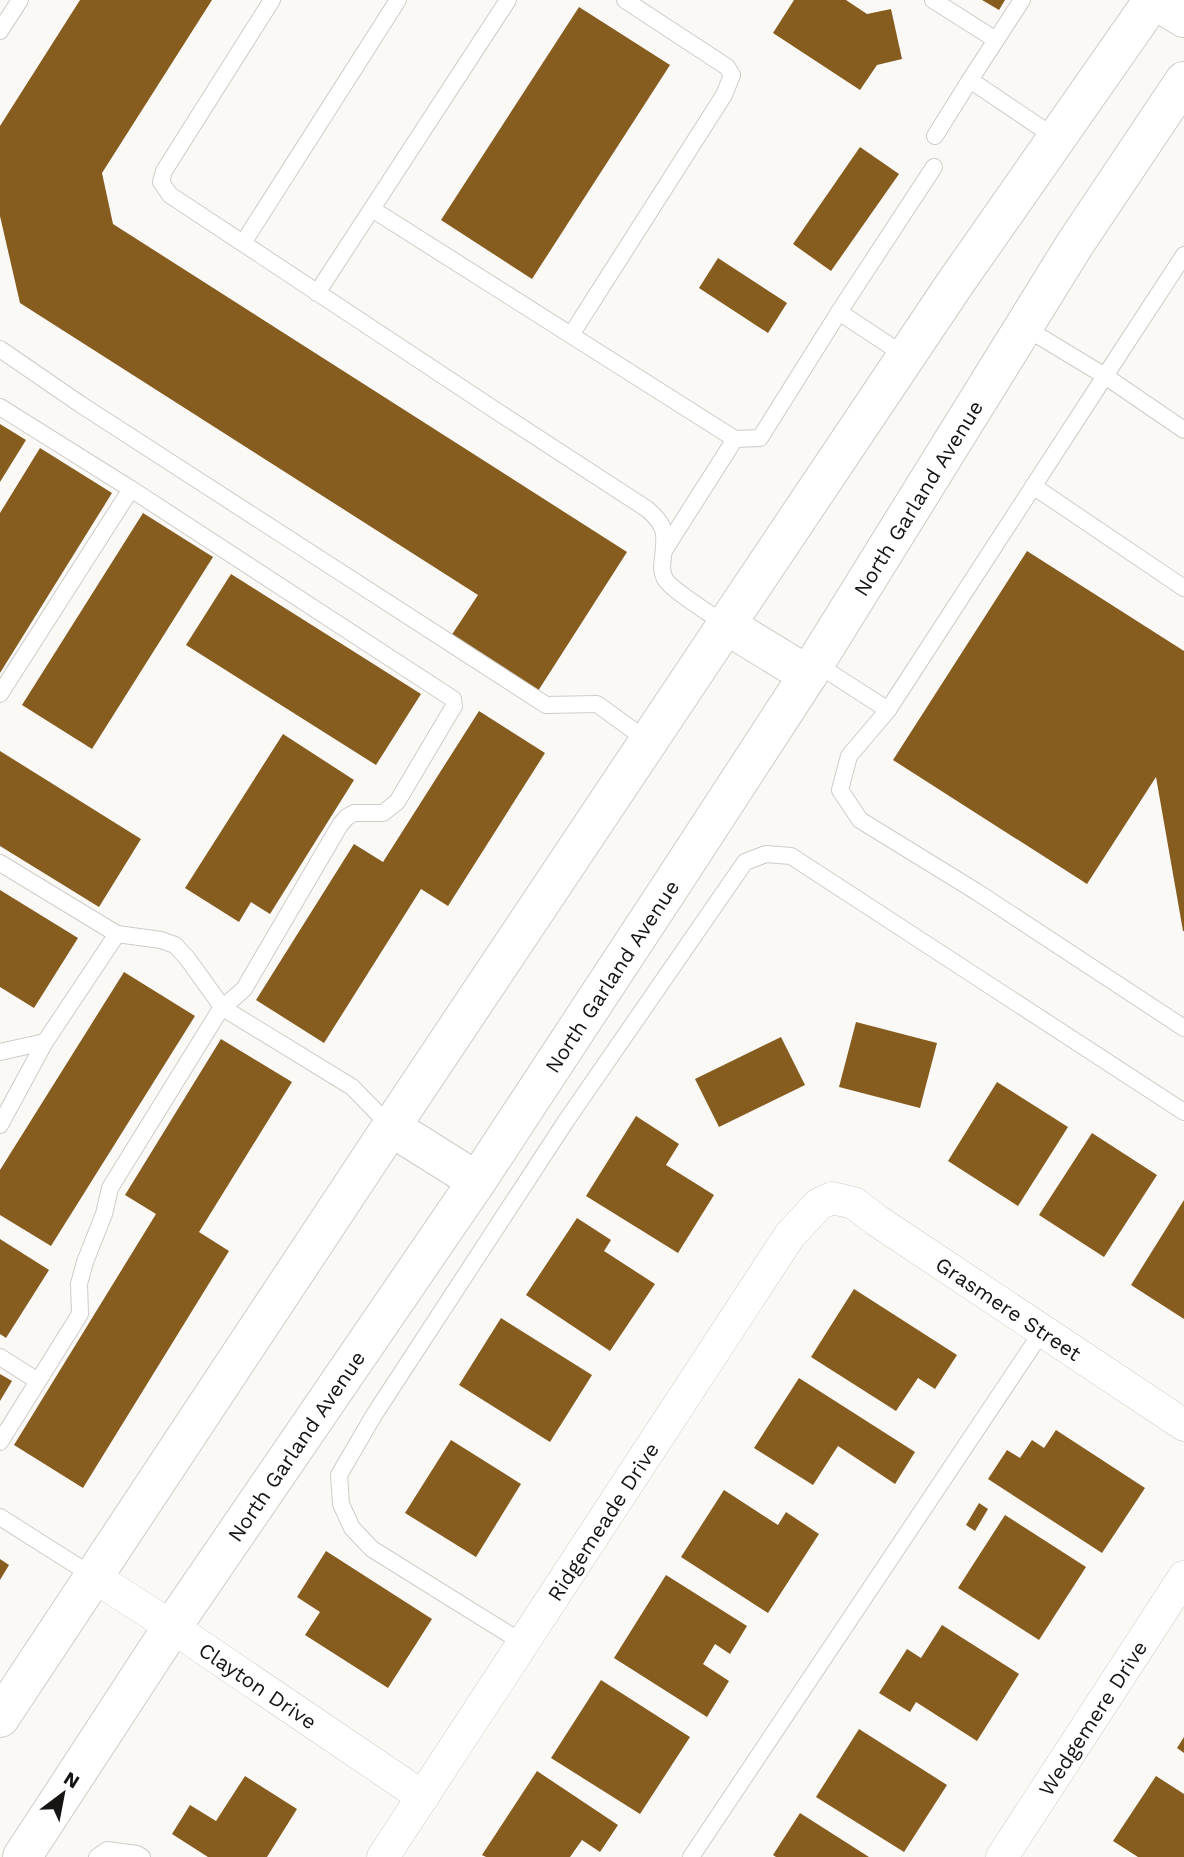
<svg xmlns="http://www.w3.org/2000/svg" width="1184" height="1857" viewBox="0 0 1184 1857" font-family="'Work Sans',sans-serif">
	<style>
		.building { fill: #875c1f }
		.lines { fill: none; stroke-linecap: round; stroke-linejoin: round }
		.lane-casing { stroke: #ceccc9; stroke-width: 18 }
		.street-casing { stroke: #ceccc9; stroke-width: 33 }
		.secondary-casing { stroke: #ceccc9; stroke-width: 40 }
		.primary-casing { stroke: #ceccc9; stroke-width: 40 }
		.lane { stroke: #fff; stroke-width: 16 }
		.street { stroke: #fff; stroke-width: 32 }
		.secondary { stroke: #fff; stroke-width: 38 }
		.primary { stroke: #fff; stroke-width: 38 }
		.labels { text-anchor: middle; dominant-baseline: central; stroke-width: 6; stroke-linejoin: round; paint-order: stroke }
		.street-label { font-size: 21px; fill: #161514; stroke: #fff }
	</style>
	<rect width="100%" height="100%" fill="#fbf9f6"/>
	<g class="building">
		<path d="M 80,0 L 212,0 L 102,173 L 113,224 L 627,552 L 538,691 L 451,636 L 478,595 L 20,303 L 0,216 L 0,126 Z"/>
		<path d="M 794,0 L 846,0 L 867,14 L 891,9 L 902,59 L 877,65 L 860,90 L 773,33 Z"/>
		<path d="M 982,0 L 1005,0 L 999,10 Z"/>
		<path d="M 579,7 L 670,65 L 532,279 L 441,220 Z"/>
		<path d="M 860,147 L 899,174 L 831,271 L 793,244 Z"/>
		<path d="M 718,258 L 787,303 L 768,333 L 699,288 Z"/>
		<path d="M 0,424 L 26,440 L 0,482 Z"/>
		<path d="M 40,448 L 112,493 L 0,673 L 0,513 Z"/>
		<path d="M 143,513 L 213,557 L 92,749 L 22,705 Z"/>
		<path d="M 1027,551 L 1184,651 L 1184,931 L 1183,931 L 1156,777 L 1087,884 L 893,760 Z"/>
		<path d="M 231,574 L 421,694 L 376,765 L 186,645 Z"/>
		<path d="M 479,711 L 545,753 L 448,906 L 421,889 L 324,1043 L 256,1000 L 354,844 L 383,862 Z"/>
		<path d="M 283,734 L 354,780 L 270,914 L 251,902 L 239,922 L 185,888 Z"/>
		<path d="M 0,751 L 141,839 L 99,907 L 0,846 Z"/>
		<path d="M 0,890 L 78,938 L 34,1008 L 0,987 Z"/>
		<path d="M 124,972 L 195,1016 L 51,1246 L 0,1215 L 0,1170 Z"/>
		<path d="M 856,1022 L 937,1043 L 920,1108 L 839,1087 Z"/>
		<path d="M 781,1037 L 805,1085 L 719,1127 L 695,1079 Z"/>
		<path d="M 221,1039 L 292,1082 L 199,1232 L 229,1251 L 83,1488 L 14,1445 L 156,1214 L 125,1195 Z"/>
		<path d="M 997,1082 L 1068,1127 L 1018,1206 L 948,1161 Z"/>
		<path d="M 636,1116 L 679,1144 L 666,1165 L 714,1195 L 678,1253 L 586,1196 Z"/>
		<path d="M 1092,1133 L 1157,1175 L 1104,1257 L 1039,1215 Z"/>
		<path d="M 1184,1200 L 1184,1319 L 1131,1285 Z"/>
		<path d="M 577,1218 L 611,1240 L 604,1251 L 655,1284 L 610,1351 L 526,1295 Z"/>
		<path d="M 0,1239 L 49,1270 L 6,1338 L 0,1334 Z"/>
		<path d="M 854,1289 L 957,1355 L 935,1389 L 918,1378 L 896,1411 L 811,1357 Z"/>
		<path d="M 501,1318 L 592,1375 L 550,1442 L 459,1385 Z"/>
		<path d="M 0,1374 L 12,1381 L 0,1401 Z"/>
		<path d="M 799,1378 L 915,1452 L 895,1484 L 838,1446 L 813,1485 L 754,1448 Z"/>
		<path d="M 1056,1430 L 1145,1488 L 1102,1553 L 988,1479 L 1007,1450 L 1020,1458 L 1032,1440 L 1044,1448 Z"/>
		<path d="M 451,1440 L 521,1484 L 476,1557 L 405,1513 Z"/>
		<path d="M 724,1490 L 778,1525 L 786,1512 L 819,1534 L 768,1613 L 681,1557 Z"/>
		<path d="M 979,1503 L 988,1509 L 975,1531 L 966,1525 Z"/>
		<path d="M 1005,1515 L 1086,1567 L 1039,1640 L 958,1588 Z"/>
		<path d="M 326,1551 L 432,1619 L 388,1688 L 305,1635 L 320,1612 L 297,1597 Z"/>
		<path d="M 0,1559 L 9,1565 L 0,1580 Z"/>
		<path d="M 666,1575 L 747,1626 L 730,1654 L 715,1644 L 703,1664 L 729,1681 L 707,1717 L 614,1658 Z"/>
		<path d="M 942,1625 L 1019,1674 L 977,1741 L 916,1702 L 910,1712 L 879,1693 L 907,1649 L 921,1658 Z"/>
		<path d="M 601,1680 L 690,1737 L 640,1814 L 551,1758 Z"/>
		<path d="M 859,1729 L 947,1785 L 904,1852 L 816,1797 Z"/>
		<path d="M 1184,1737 L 1184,1753 L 1177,1748 Z"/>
		<path d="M 537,1771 L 618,1825 L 600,1852 L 582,1840 L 570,1857 L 486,1857 L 482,1855 Z"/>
		<path d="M 245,1776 L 297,1809 L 267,1857 L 208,1857 L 172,1834 L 190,1805 L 216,1821 Z"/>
		<path d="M 1156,1776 L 1184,1794 L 1184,1857 L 1138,1857 L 1113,1841 Z"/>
		<path d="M 800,1813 L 869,1857 L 776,1857 L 773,1855 Z"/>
	</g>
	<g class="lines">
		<defs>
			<g id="lane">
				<path d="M 272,0 L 164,171 L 161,182 L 170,195 L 501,414 L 647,509 C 666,525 666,533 663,557 C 662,565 661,571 665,579 C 671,590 714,616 726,625"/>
				<path d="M 933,0 L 996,40"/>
				<path d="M 0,31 L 20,0"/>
				<path d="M 970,80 L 1022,0"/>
				<path d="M 935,136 L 970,80 L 1056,138"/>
				<path d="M 372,209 L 735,439 L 760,438 L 839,312 L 907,357"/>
				<path d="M 243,243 L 398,0"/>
				<path d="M 1184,255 L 1105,376 L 1184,430"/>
				<path d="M 317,293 L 508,0"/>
				<path d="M 839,312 L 934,167"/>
				<path d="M 571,335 L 724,95 L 732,75 L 727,67 L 625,0"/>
				<path d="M 0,349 L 80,404 L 546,705 L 597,704 L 648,741"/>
				<path d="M 0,407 L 131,489 L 0,694"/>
				<path d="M 1033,486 L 1184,588"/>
				<path d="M 665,549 L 735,439"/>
				<path d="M 815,663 L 888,710 L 1105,376 L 1024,327"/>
				<path d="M 888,710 L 849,756 L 840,790 L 860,820 L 977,892 L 1184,1028"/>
				<path d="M 0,863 L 117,934 L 161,940 L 175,945 L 187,958 L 223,1008 L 352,1087 L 391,1127"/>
				<path d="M 0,1052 L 45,1042"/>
				<path d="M 0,1125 L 45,1042 L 117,934"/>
				<path d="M 0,1357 L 38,1381"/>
				<path d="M 0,1442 L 80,1314 L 79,1284 L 85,1262 L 104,1214 L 110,1188 L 220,1010 L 244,989 L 340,825 L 347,817 L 354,813 L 383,813 L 397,802 L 454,706 L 453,699 L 131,489"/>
				<path d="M 0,1517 L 93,1576"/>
				<path d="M 523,1643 L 372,1549 L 352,1528 L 341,1504 L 339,1475 L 374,1415 L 566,1121 L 745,862 L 766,854 L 791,856 L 1184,1112"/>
				<path d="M 97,1857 L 107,1850 L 137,1854 L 142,1857"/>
				<path d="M 691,1857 L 1043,1330"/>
			</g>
			<g id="street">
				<path id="s1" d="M 93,1576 L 172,1627 L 423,1797"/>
				<path id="s2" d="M 383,1857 L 790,1235 L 819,1204 L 832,1198 L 854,1203 L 876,1220 L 1184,1425"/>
				<path id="s3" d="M 1002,1857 L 1184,1577"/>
			</g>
			<g id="secondary">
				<path d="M 726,625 L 808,675"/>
				<path d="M 391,1127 L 477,1181"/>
				<path d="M 0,1718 L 391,1127 L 726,625 L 954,285 L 1153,0"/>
				<path id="s4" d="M 22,1857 L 172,1627 L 477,1181 L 672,884 L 808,675 L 1075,244 L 1184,81"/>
			</g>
			<path id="primary" d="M 1155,0 L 1184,18"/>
		</defs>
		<use href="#lane" class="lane-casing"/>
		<use href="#street" class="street-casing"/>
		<use href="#secondary" class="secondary-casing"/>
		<use href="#primary" class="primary-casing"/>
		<use href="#lane" class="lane"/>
		<use href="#street" class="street"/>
		<use href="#secondary" class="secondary"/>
		<use href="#primary" class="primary"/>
	</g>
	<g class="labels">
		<g class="street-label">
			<text stroke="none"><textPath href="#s4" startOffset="1628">North Garland Avenue</textPath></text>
			<text stroke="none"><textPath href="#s4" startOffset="1060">North Garland Avenue</textPath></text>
			<text stroke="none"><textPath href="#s2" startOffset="1010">Grasmere Street</textPath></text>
			<text stroke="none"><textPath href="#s4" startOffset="494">North Garland Avenue</textPath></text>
			<text stroke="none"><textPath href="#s2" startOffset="401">Ridgemeade Drive</textPath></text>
			<text stroke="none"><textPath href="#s1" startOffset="198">Clayton Drive</textPath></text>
			<text stroke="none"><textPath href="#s3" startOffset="166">Wedgemere Drive</textPath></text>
		</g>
	</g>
	<g transform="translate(63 1794) rotate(32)" stroke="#ffffff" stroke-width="5" paint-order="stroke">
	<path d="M0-5L12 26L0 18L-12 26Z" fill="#161514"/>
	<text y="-10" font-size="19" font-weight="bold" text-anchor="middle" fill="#161514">N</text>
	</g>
</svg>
